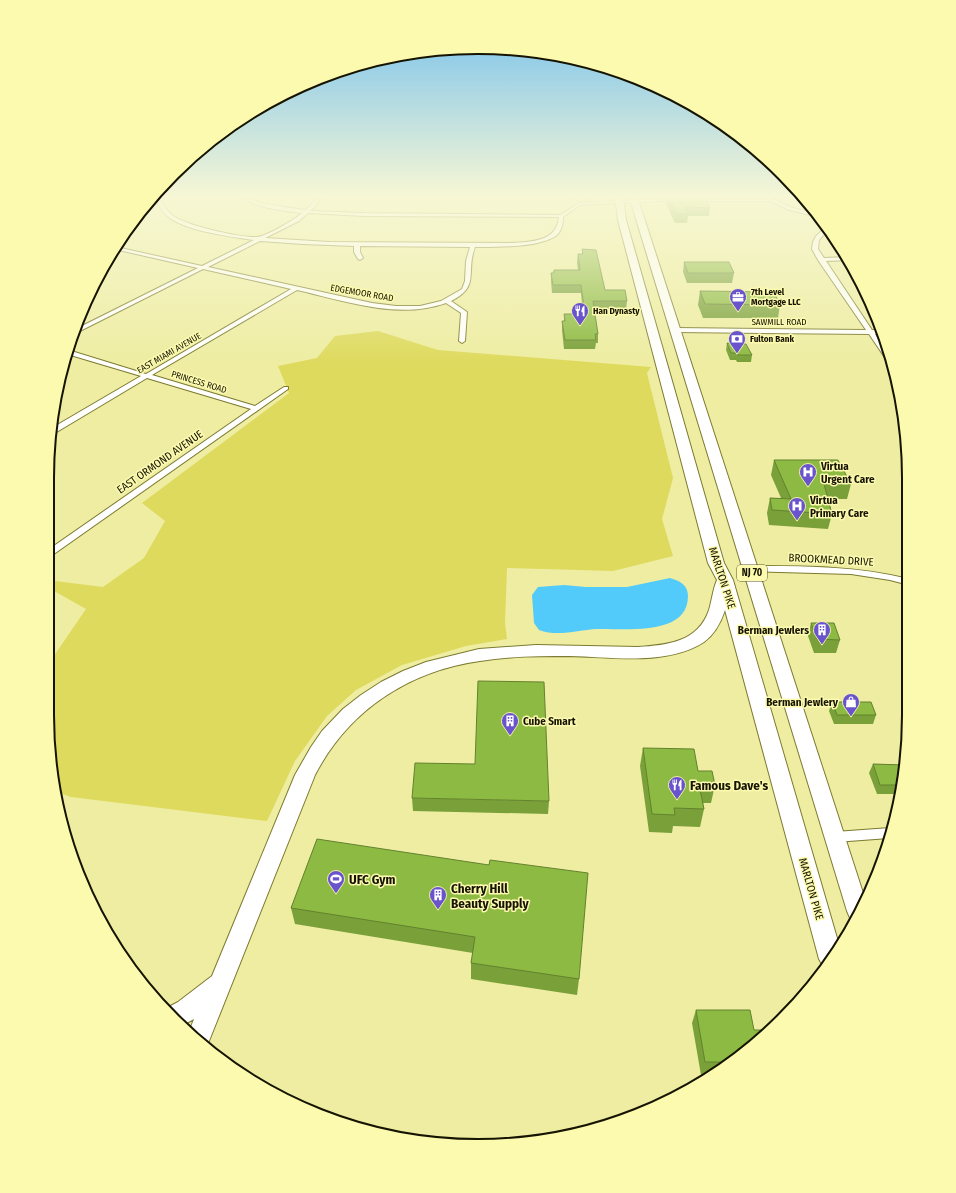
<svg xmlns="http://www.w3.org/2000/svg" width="956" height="1193" viewBox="0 0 956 1193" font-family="'Fira Sans Condensed',sans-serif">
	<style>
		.green { fill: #deda5e }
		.water { fill: #53cbfa }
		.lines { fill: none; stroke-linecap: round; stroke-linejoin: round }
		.minor-casing { stroke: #7c7a30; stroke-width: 2 }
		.trunk-casing { stroke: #7c7a30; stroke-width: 2 }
		.minor { fill: #fff; fill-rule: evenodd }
		.trunk { fill: #fff; fill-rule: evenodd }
		.wall { fill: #79a039 }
		.building { fill: #8dba42; stroke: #63822e }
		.labels { text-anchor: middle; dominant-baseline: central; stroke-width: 3; stroke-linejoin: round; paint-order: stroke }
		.far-poi-label { font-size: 9px; font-weight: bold; fill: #161400; stroke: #fcfaaf; text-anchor: start }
		.far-street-label { font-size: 9px; fill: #161400; stroke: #fcfaaf }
		.shield { fill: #fcfaaf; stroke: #5b5934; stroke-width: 1 }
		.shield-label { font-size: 10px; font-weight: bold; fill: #161400 }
		.street-label { font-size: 11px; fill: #161400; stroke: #fcfaaf }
		.poi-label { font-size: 11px; font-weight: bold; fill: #161400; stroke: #fcfaaf; text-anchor: start }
		.near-poi-label { font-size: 13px; font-weight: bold; fill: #161400; stroke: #fcfaaf; text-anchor: start }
		.rim { fill: none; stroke: #161400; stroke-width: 2 }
	</style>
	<rect width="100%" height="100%" fill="#eeeda2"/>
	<path class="green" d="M 378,331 L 438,350 L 651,367 L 647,373 L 673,478 L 662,519 L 673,556 L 613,571 L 507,568 L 505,623 L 507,639 L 466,646 L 402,665 L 356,690 L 327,716 L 295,761 L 267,821 L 71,797 L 57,792 L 47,715 L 47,666 L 86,609 L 47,587 L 47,580 L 103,587 L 144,558 L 165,521 L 142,503 L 289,393 L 278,366 L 317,358 L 335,336 Z"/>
	<path class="water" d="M 670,578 C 680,581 688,585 688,596 C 688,637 624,628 597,629 C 578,630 558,637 539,630 L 534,623 L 532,595 L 538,587 L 564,585 L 586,587 L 627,587 Z"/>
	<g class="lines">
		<defs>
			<g id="minor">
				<path d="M 153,196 L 157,196 C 162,202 166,210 172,215 C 183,225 241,238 257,237 C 265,237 296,219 302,213 C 285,211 253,208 241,196 C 249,196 254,201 262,203 C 276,206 291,208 305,210 L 311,205 L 317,196 L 321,196 L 315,207 L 310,211 L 364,213 L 560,215 L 579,203 L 677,198 L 679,199 L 677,200 L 580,205 L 563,217 C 563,223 562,229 558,234 C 543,248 494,247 475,247 C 465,273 481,286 451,301 L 467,312 L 465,341 L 462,343 L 459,341 L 461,313 L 446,303 C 398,320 345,301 297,290 L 152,375 L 255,406 L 284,387 L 288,387 L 288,389 L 51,556 L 48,556 L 48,550 L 251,409 L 147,378 L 55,433 L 51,433 L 52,428 L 141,376 L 67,354 L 68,350 L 146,374 L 291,289 L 203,269 L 72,335 L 74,330 L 198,268 L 114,249 L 116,247 L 202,266 L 254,240 C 232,237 187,231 170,218 C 162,213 158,203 153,196 ZM 308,213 L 364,216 L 559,217 C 557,242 530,242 511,243 L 329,242 L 265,238 L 299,221 ZM 260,241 L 303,244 L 354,246 L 354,252 L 358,259 L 360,260 L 363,258 L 360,252 L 360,246 L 470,247 L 466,261 L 465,281 L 462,289 L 441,301 L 420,306 L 396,306 L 372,303 L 208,267 Z"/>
				<path d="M 568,196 C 571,196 586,199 589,200 L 579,201 Z"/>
				<path d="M 768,196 L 772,196 L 773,199 L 793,208 L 817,214 L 819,217 L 789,210 L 770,201 L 694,201 L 692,200 L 694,199 L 768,199 Z"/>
				<path d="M 826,227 L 828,230 L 819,240 L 818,249 L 824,258 L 848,257 L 850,260 L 826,261 L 872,330 L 882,330 L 883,334 L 875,334 L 889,355 L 891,363 L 888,362 L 869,334 L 676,332 L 673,330 L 676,328 L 866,330 L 818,260 L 812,249 L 813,242 L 816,236 Z"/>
				<path d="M 751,566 C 804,566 857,566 909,579 L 909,585 L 890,580 L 851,574 L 748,571 L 747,569 L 748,567 Z"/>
				<path d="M 890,828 L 892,829 L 889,838 L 835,842 L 831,840 L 829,837 L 831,834 L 835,832 Z"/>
			</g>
			<g id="trunk">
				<path d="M 615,196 L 623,196 L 626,220 L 724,563 L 733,580 L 839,945 L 826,968 L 823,966 L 819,959 L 725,610 C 721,622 715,634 704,642 C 667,666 612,657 570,656 C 540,656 510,656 480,661 C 408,671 348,711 315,775 L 207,1046 L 189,1032 L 194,1019 L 181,1026 L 173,1020 L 165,1009 L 178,1002 L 212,976 L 295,775 L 311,747 L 322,731 L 343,709 L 361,695 L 381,682 L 403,671 L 426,662 L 479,649 L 536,645 L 638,647 C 668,645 698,642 709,610 C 712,600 713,589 717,580 L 708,563 L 618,220 Z"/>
				<path d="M 629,196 L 637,196 L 865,899 L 854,919 L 850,918 L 847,911 Z"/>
			</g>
		</defs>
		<use href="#minor" class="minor-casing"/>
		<use href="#trunk" class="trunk-casing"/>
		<use href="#minor" class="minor"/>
		<use href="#trunk" class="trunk"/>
	</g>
	<g class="wall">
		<path d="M 663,196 L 684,196 L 710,208 L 709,216 L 688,216 L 687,223 L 675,223 L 665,202 L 666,197 Z"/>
		<path d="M 582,249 L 605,290 L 627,301 L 626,310 L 594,309 L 598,334 L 598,343 L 596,343 L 595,349 L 564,349 L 562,330 L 562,321 L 564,321 L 564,314 L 583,314 L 581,293 L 552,293 L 551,281 L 551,273 L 553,273 L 554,270 L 578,270 L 577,262 L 578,254 L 582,254 Z"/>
		<path d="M 684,262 L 734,273 L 732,283 L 687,283 L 683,272 Z"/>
		<path d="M 700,291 L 780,305 L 778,318 L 703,318 L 698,305 Z"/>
		<path d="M 727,343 L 752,355 L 751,362 L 737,362 L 736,360 L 730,360 L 726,350 Z"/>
		<path d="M 774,460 L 851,484 L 847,499 L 828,499 L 832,514 L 828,529 L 769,525 L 767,513 L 770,498 L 781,498 L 771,475 Z"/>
		<path d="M 811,623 L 840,640 L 836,653 L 814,653 L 808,636 Z"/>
		<path d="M 832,702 L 876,715 L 873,724 L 834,724 L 829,711 Z"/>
		<path d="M 643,748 L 698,771 L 715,785 L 711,803 L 703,803 L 704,809 L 700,827 L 673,826 L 672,833 L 649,832 L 640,766 Z"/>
		<path d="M 873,764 L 904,765 L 901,794 L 877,794 L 869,773 Z"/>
		<path d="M 412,798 L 549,801 L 548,814 L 413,811 Z"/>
		<path d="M 317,839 L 579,979 L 577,995 L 471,979 L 471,963 L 473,953 L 295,924 L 291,908 Z"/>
		<path d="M 696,1010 L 754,1030 L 762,1039 L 713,1074 L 701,1075 L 692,1023 Z"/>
	</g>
	<g class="building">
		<path d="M 668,196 L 704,196 L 710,208 L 685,207 L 688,214 L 676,214 Z"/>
		<path d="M 582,249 L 596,250 L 605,290 L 625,290 L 627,301 L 593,301 L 598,334 L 595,334 L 596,340 L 565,340 L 562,321 L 565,321 L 564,314 L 585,314 L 581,285 L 553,285 L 551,273 L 554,273 L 554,270 L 580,270 L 578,254 L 583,254 Z"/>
		<path d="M 684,262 L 729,262 L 734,273 L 688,273 Z"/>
		<path d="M 700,291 L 774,292 L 780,305 L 705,304 Z"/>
		<path d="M 727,343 L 746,344 L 752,355 L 738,355 L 737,353 L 731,353 Z"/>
		<path d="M 774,460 L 838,460 L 851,484 L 824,484 L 832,514 L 772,510 L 770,498 L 791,499 Z"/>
		<path d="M 811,623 L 834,623 L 840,640 L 817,639 Z"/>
		<path d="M 478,681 L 544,682 L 549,801 L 412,798 L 415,763 L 475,764 Z"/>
		<path d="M 832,702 L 871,702 L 876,715 L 837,715 Z"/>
		<path d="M 643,748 L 694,749 L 698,771 L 712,771 L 715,785 L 699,785 L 704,809 L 674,808 L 675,815 L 652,814 Z"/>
		<path d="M 873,764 L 904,765 L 902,785 L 880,785 Z"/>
		<path d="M 317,839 L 489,865 L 490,860 L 588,873 L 579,979 L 471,963 L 475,937 L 291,908 Z"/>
		<path d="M 696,1010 L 750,1010 L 754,1030 L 765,1030 L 766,1035 L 762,1039 L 758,1042 L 753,1042 L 754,1045 L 731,1062 L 705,1062 Z"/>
	</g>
	<linearGradient id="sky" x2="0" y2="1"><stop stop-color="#6cbdef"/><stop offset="0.54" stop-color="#f7f7d5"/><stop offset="1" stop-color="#f7f7d5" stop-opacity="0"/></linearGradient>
	<rect width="956" height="363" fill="url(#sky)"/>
	<defs>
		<symbol id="office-pin" viewBox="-11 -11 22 30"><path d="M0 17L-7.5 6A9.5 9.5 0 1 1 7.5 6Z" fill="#6a54cd" stroke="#fcfaaf"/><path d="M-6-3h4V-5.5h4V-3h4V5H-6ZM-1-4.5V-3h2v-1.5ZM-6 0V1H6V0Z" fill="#fff"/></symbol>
		<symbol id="restaurant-pin" viewBox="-11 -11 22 30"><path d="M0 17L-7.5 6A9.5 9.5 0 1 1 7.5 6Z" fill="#6a54cd" stroke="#fcfaaf"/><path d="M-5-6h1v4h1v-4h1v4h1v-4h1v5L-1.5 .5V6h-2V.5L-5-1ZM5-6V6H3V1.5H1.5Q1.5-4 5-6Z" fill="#fff"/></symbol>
		<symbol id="bank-pin" viewBox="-11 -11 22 30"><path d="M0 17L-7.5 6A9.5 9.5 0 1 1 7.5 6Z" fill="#6a54cd" stroke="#fcfaaf"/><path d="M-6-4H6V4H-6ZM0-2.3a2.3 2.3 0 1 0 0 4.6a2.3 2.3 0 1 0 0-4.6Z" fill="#fff"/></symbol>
		<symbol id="hospital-pin" viewBox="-11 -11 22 30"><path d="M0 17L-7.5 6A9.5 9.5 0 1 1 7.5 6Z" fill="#6a54cd" stroke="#fcfaaf"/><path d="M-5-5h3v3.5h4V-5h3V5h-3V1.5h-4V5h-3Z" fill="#fff"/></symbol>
		<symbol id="building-pin" viewBox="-11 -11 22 30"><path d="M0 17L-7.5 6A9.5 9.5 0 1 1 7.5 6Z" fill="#6a54cd" stroke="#fcfaaf"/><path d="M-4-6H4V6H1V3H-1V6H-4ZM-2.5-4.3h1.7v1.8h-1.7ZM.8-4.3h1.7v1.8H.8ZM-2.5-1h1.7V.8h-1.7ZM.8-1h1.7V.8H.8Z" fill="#fff"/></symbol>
		<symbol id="shop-pin" viewBox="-11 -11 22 30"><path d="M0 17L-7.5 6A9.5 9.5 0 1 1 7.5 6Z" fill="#6a54cd" stroke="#fcfaaf"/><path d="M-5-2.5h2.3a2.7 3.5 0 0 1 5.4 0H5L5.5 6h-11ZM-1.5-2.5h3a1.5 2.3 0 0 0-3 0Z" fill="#fff"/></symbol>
		<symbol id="stadium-pin" viewBox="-11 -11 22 30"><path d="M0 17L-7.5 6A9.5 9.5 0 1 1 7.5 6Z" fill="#6a54cd" stroke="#fcfaaf"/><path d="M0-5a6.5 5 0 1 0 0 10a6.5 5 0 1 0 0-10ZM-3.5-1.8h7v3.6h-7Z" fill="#fff"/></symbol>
	</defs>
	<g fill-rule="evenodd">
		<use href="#office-pin" x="728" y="287" width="20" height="27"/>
		<use href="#restaurant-pin" x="570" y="301" width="20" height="27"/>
		<use href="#bank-pin" x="727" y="329" width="20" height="27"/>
		<use href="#hospital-pin" x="798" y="462" width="20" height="27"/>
		<use href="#hospital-pin" x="787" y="496" width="20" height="27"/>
		<use href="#building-pin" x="812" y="620" width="20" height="27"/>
		<use href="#shop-pin" x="841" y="692" width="20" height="27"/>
		<use href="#building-pin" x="500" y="711" width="20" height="27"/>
		<use href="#restaurant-pin" x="667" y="775" width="20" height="27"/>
		<use href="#stadium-pin" x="326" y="869" width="20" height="27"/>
		<use href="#building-pin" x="428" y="885" width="20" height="27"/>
	</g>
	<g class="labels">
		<g class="far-poi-label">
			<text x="751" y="292">7th Level<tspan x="751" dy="10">Mortgage LLC</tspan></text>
			<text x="593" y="311">Han Dynasty</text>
			<text x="750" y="339">Fulton Bank</text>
		</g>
		<g class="far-street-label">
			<text transform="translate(362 293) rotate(10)">EDGEMOOR ROAD</text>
			<text x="779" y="322">SAWMILL ROAD</text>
			<text transform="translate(169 353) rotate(-30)">EAST MIAMI AVENUE</text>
			<text transform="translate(199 382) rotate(17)">PRINCESS ROAD</text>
		</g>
		<rect class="shield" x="737" y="565" width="30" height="16" rx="3"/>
		<g class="shield-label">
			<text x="752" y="573">NJ 70</text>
		</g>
		<g class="street-label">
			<text transform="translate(160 462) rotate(-35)">EAST ORMOND AVENUE</text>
			<text transform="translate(831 560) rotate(3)">BROOKMEAD DRIVE</text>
			<text transform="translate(722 578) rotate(72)">MARLTON PIKE</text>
			<text transform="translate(811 889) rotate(74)">MARLTON PIKE</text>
		</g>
		<g class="poi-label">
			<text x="821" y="466">Virtua<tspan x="821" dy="13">Urgent Care</tspan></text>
			<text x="810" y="500">Virtua<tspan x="810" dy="13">Primary Care</tspan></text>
			<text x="809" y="630" text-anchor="end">Berman Jewlers</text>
			<text x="838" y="702" text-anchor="end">Berman Jewlery</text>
			<text x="523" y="721">Cube Smart</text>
		</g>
		<g class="near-poi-label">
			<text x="690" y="785">Famous Dave's</text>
			<text x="349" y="879">UFC Gym</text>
			<text x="451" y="888">Cherry Hill<tspan x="451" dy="15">Beauty Supply</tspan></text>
		</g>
	</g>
	<path d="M0 0H956V1193H0ZM478 54H478A424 424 0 0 1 902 478V715A424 424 0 0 1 478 1139H478A424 424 0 0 1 54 715V478A424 424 0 0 1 478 54Z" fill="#fcfaaf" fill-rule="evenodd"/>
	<path class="rim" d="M478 54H478A424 424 0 0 1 902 478V715A424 424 0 0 1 478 1139H478A424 424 0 0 1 54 715V478A424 424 0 0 1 478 54Z"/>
</svg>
